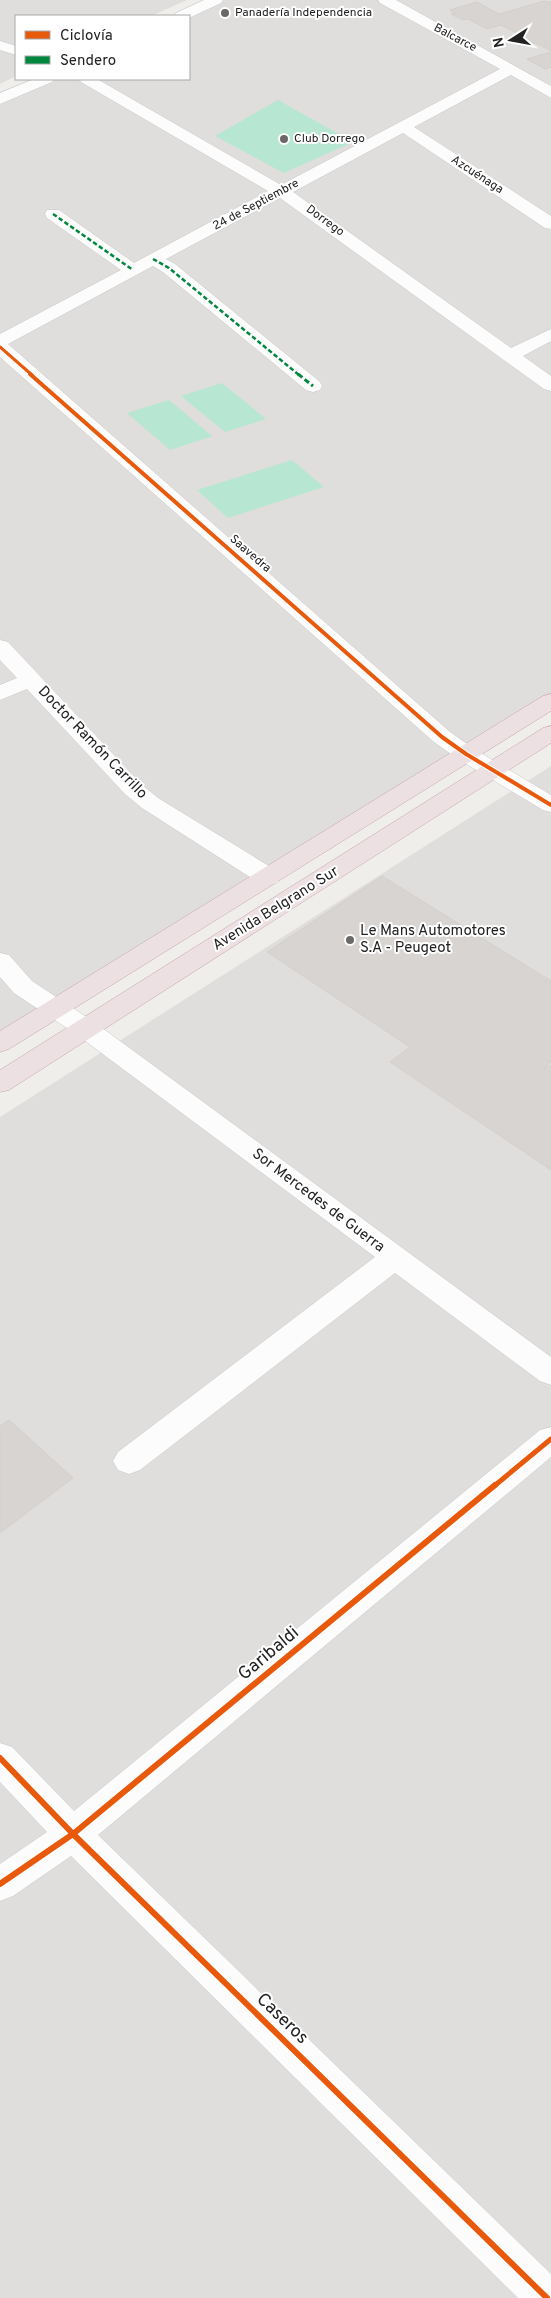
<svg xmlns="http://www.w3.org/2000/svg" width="551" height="2298" viewBox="0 0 551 2298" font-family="Overpass,sans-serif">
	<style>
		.residential { fill: #dfdedc }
		.pitch { fill: #b7e6d2 }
		.building { fill: #d7d4d2; stroke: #d3d0cc }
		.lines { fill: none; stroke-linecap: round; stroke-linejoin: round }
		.minor-casing { stroke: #c9c8c7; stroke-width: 1 }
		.highway-casing { stroke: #c5a2ac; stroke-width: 1 }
		.minor { fill: #fdfcfc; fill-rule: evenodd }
		.highway { fill: #ece0e2; fill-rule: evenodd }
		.quiet-far1 { stroke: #00873e; stroke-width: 2.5; stroke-dasharray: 4.5 2.5; stroke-linecap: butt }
		.quiet { stroke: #00873e; stroke-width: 3; stroke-dasharray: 5.5 3; stroke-linecap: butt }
		.cycleway-far3-casing { stroke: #fff; stroke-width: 5 }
		.cycleway-far2-casing { stroke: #fff; stroke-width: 6 }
		.cycleway-far1-casing { stroke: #fff; stroke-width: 8 }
		.cycleway-casing { stroke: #fff; stroke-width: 9 }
		.cycleway-far3 { stroke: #e8590c; stroke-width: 3 }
		.cycleway-far2 { stroke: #e8590c; stroke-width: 4 }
		.cycleway-far1 { stroke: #e8590c; stroke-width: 5 }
		.cycleway { stroke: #e8590c; stroke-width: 6 }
		.poi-dot { fill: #6a6968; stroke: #fff; stroke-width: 2 }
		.labels { text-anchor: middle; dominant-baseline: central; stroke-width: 4; stroke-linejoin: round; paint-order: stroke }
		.far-poi-label { font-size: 12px; fill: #222; stroke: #fff; text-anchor: start }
		.far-street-label { font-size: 12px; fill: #222; stroke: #fff }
		.street-label { font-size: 15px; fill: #222; stroke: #fff }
		.poi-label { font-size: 15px; fill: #222; stroke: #fff; text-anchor: start }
		.near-street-label { font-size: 18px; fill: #222; stroke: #fff }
	</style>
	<rect width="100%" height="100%" fill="#f0eeeb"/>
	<g class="residential">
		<path d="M 0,0 L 187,0 L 151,16 L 16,16 L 16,76 L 0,84 Z"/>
		<path d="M 218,0 L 551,0 L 551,693 L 0,1031 L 0,101 L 48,79 L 189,79 L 189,16 L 183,16 Z"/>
		<path d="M 551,766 L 551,2298 L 0,2298 L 0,1117 Z"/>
	</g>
	<g class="pitch">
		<path d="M 278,100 L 353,142 L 284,173 L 215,136 Z"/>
		<path d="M 222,383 L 266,419 L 225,432 L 181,396 Z"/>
		<path d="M 169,400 L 212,436 L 213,436 L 170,450 L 127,413 Z"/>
		<path d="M 292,460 L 324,487 L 228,518 L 197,490 Z"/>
	</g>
	<g class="building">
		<path d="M 544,1 L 551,2 L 551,51 L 535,43 L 529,44 L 520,40 L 526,38 L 501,25 L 487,29 L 468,19 L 463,20 L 451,14 L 455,13 L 450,10 L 477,2 L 499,14 Z"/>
		<path d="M 551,52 L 551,67 L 545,69 L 527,59 Z"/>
		<path d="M 382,876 L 551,981 L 551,1062 L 547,1065 L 551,1067 L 551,1170 L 390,1062 L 410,1047 L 267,952 Z"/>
		<path d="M 9,1420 L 73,1478 L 0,1533 L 0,1426 Z"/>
	</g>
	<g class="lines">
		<defs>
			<g id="minor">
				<path d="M 204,0 L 223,0 L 221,3 L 189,18 L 189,16 L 174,16 L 176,13 Z"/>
				<path d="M 378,0 L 396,0 L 551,86 L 551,98 L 511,75 L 414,127 L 551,216 L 551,229 L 545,228 L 403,133 L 293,192 L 511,348 L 551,329 L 551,341 L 523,356 L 551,376 L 551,391 L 544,389 L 280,198 L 166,259 L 175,264 L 320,382 L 322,386 L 320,390 L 313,392 L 306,390 L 163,272 L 153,266 L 8,344 L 450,732 L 474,749 L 551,795 L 551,812 L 543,810 L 458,759 L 434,742 L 0,357 L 0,334 L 121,270 L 47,218 L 45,214 L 47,210 L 59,210 L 134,263 L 268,191 L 81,82 L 79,79 L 97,79 L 281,185 L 500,69 L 380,3 Z"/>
				<path d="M 0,41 L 16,46 L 16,55 L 0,50 Z"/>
				<path d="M 34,79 L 55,79 L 52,82 L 0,104 L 0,93 Z"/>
				<path d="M 0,640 L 8,642 L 141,784 L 158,798 L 277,871 L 280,877 L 277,883 L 268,885 L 259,883 L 142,808 L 125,794 L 27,689 L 0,700 L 0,685 L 17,678 L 0,660 Z"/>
				<path d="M 0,953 L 9,955 L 32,981 L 94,1022 L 551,1357 L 551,1385 L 540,1381 L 395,1273 L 140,1470 L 129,1474 L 118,1470 L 113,1461 L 118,1452 L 375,1257 L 76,1034 L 14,993 L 0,977 Z"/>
				<path d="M 551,1427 L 551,1457 L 98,1835 L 551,2274 L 551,2298 L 518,2298 L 71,1856 L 13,1896 L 0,1901 L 0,1864 L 47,1832 L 0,1782 L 0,1743 L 12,1747 L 74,1811 L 540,1430 Z"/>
			</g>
			<g id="highway">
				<path d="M 551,694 L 551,711 L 9,1049 L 0,1052 L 0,1031 L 543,696 Z"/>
				<path d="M 551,726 L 551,743 L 9,1090 L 0,1092 L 0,1070 L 543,728 Z"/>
			</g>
		</defs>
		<use href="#minor" class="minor-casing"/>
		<use href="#highway" class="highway-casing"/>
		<use href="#minor" class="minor"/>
		<use href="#highway" class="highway"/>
		<g class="quiet-far1">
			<path d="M 53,214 L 133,270"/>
			<path d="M 153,259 L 169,268 L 299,375"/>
		</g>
		<path class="quiet" d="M 298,374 L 313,386"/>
		<defs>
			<path id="cycleway-far3" d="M 0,347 L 32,375"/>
			<path id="cycleway-far2" d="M 30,374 L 442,737 L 466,754 L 551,805"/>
			<path id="cycleway-far1" d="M 493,1487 L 551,1439"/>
			<g id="cycleway">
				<path d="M 0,1758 L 73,1834 L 547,2298"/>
				<path d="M 0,1884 L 73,1834 L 495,1485"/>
			</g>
		</defs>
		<use href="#cycleway-far3" class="cycleway-far3-casing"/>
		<use href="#cycleway-far2" class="cycleway-far2-casing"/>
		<use href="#cycleway-far1" class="cycleway-far1-casing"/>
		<use href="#cycleway" class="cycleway-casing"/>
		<use href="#cycleway-far3" class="cycleway-far3"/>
		<use href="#cycleway-far2" class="cycleway-far2"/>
		<use href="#cycleway-far1" class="cycleway-far1"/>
		<use href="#cycleway" class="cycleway"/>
	</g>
	<g class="poi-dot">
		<circle cx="225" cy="13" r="5"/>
		<circle cx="284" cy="139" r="5"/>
		<circle cx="350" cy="940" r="5"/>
	</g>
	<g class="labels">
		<g class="far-poi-label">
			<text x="235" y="13">Panadería Independencia</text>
			<text x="294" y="139">Club Dorrego</text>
		</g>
		<g class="far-street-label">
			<text transform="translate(455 38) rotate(28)">Balcarce</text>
			<text transform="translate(477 175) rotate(33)">Azcuénaga</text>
			<text transform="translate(256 205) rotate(-28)">24 de Septiembre</text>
			<text transform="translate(325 221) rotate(36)">Dorrego</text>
			<text transform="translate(250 554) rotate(41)">Saavedra</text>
		</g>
		<g class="street-label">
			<text transform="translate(92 743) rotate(46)">Doctor Ramón Carrillo</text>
			<text transform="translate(276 909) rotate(-32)">Avenida Belgrano Sur</text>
			<text transform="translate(318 1201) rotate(37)">Sor Mercedes de Guerra</text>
		</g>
		<g class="poi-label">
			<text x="360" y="931">Le Mans Automotores<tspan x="360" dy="17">S.A - Peugeot</tspan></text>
		</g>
		<g class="near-street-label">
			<text transform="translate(269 1654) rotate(-40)">Garibaldi</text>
			<text transform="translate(282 2019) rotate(44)">Caseros</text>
		</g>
	</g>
	<rect x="15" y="15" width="175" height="65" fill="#ffffff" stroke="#a7a7a7"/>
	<rect x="25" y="31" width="25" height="8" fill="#e8590c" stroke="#a7a7a7"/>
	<text x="60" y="40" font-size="15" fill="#222222">Ciclovía</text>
	<rect x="25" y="56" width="25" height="8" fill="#00873e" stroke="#a7a7a7"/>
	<text x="60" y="65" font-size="15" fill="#222222">Sendero</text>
	<g transform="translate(511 40) rotate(259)" stroke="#ffffff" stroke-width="4" paint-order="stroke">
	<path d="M0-4L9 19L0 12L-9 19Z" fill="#222222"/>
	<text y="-8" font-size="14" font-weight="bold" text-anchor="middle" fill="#222222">N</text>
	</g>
</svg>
